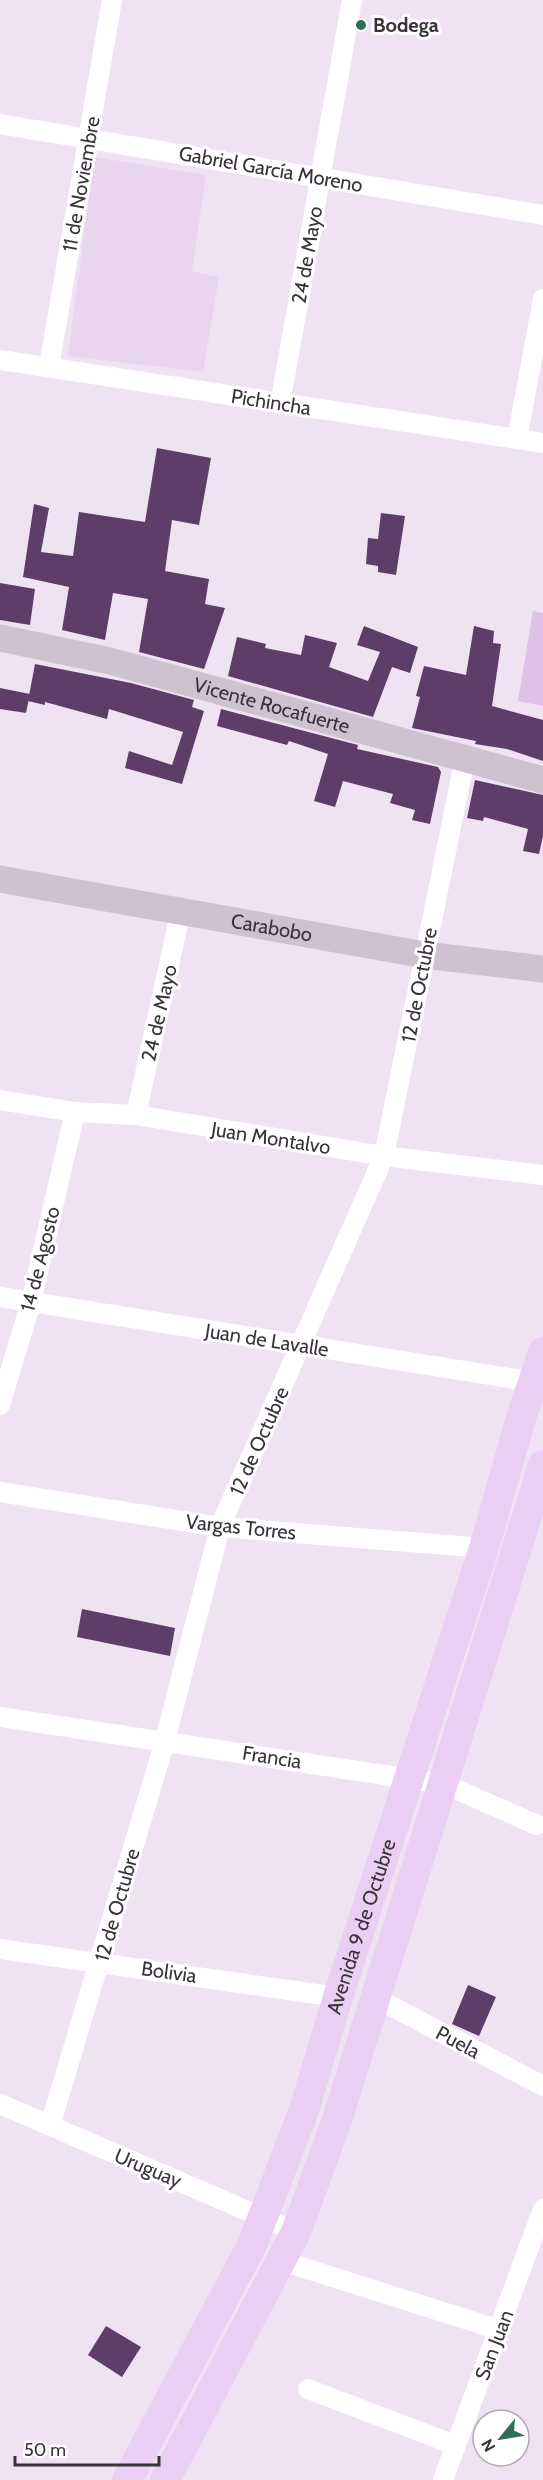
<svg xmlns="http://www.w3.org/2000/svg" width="543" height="2480" viewBox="0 0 543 2480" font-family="Cabin,sans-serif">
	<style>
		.built { fill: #e9d6ee }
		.green { fill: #dfc1e7 }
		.building { fill: #5e3d68 }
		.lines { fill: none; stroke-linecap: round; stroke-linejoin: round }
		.street { stroke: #fff; stroke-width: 20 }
		.secondary { stroke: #cec2d1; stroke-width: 27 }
		.primary { stroke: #ebcef4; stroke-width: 30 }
		.poi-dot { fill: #316e59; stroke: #fff; stroke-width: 2 }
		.labels { text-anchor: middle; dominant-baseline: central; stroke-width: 6; stroke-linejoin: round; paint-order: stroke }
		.poi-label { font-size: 20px; font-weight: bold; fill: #38333a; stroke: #fff; text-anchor: start }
		.street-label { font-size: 20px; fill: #38333a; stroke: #fff }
	</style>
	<rect width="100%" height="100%" fill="#efe2f3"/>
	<path class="built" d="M 94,157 L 206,175 L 192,271 L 219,277 L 203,372 L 68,356 Z"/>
	<path class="green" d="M 533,611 L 543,613 L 543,706 L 518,701 Z"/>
	<g class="building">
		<path d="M 157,448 L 211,458 L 199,525 L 172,520 L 165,571 L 209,579 L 205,604 L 225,608 L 204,669 L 139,652 L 148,599 L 113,593 L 105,640 L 62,630 L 69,587 L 23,577 L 34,504 L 49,508 L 41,552 L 73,556 L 79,512 L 145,522 Z"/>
		<path d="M 381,513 L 405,516 L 396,575 L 378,572 L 378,566 L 366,564 L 368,538 L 378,539 Z"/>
		<path d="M 0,583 L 35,589 L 30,625 L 0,620 Z"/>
		<path d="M 364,626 L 418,647 L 410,673 L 392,667 L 373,717 L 228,676 L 237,637 L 266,644 L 265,648 L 301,655 L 305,635 L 337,643 L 329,667 L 368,681 L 380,652 L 357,645 Z"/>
		<path d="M 474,626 L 494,631 L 493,643 L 501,644 L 492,706 L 543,720 L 543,761 L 507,749 L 475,744 L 476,741 L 412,728 L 420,697 L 416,696 L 424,666 L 466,675 Z"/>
		<path d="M 35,664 L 131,683 L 194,700 L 192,707 L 204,711 L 182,784 L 125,768 L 129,751 L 172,765 L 183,732 L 109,709 L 107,719 L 45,702 L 45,705 L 28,701 Z"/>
		<path d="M 0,688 L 30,694 L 26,713 L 0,709 Z"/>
		<path d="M 221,709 L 358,745 L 357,749 L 438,767 L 441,772 L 430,824 L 412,820 L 415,810 L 390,803 L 393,794 L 343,781 L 335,807 L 314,801 L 328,754 L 289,741 L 287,745 L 217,726 Z"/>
		<path d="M 475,780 L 543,795 L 543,836 L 539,854 L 523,851 L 528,829 L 484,817 L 483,821 L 467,818 Z"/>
		<path d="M 82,1609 L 175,1628 L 170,1656 L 77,1637 Z"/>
		<path d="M 468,1985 L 496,1997 L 479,2036 L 452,2024 Z"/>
		<path d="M 106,2326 L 141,2347 L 122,2377 L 88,2355 Z"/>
	</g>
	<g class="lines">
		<g class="street">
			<path d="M 0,124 L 543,215"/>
			<path d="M 0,360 L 543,443"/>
			<path d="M 49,367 L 112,0"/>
			<path d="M 280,404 L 352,0"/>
			<path d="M 517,439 L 543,299"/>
			<path d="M 0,1100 L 75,1112 L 136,1115 L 384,1156 L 543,1175"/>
			<path d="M 136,1115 L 181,910"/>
			<path d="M 0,1297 L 534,1382"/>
			<path d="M 0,1405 L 31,1302 L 75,1112"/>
			<path d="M 0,1492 L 220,1527 L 484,1548"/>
			<path d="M 0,1717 L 444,1784 L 537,1825"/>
			<path d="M 0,1949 L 338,1997"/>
			<path d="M 374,1997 L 543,2086"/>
			<path d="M 0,2104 L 296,2232"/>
			<path d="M 50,2126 L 165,1741 L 220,1527 L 384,1156 L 465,758"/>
			<path d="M 282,2261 L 500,2330"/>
			<path d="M 308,2389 L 455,2445"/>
			<path d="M 443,2480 L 543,2209"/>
		</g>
		<g class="secondary">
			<path id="s1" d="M 0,638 L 110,661 L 543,780"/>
			<path id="s2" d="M 0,879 L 425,955 L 543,969"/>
		</g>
		<g class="primary">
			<path id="s3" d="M 127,2480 L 252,2245 L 304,2110 L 338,1997 L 484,1548 L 521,1418 L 543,1352"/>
			<path d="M 165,2480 L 296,2232 L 337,2120 L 543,1465"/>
		</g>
	</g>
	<circle class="poi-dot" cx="361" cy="25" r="6"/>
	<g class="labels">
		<g class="poi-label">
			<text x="373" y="25">Bodega</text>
		</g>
		<g class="street-label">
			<text transform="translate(271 169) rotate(10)">Gabriel García Moreno</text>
			<text transform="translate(81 184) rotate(-80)">11 de Noviembre</text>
			<text transform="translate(307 255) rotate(-80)">24 de Mayo</text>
			<text transform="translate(271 402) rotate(9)">Pichincha</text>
			<text stroke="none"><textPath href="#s1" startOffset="280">Vicente Rocafuerte</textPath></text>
			<text stroke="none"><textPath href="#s2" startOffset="276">Carabobo</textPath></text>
			<text transform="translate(419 985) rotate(-79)">12 de Octubre</text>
			<text transform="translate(159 1013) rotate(-77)">24 de Mayo</text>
			<text transform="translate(271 1138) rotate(9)">Juan Montalvo</text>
			<text transform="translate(40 1259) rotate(-76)">14 de Agosto</text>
			<text transform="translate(267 1340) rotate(9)">Juan de Lavalle</text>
			<text transform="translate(259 1441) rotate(-66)">12 de Octubre</text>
			<text transform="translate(241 1527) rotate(6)">Vargas Torres</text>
			<text transform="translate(272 1757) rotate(9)">Francia</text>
			<text transform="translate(117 1905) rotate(-74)">12 de Octubre</text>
			<text stroke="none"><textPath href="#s3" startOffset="603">Avenida 9 de Octubre</textPath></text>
			<text transform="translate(169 1972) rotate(8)">Bolivia</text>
			<text transform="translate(458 2042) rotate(28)">Puela</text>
			<text transform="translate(148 2168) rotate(23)">Uruguay</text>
			<text transform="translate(494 2345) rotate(-69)">San Juan</text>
		</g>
	</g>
	<g transform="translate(501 2438) rotate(240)"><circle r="28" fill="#ffffff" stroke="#afadb0" stroke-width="1.5"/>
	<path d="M0-4.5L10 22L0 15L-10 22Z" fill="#316e59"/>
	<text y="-9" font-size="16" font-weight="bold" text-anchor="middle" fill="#38333a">N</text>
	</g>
	<path d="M15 2456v9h144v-9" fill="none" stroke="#38333a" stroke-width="3"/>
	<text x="24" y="2456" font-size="18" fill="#38333a" stroke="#ffffff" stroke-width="4.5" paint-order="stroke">50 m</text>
</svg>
